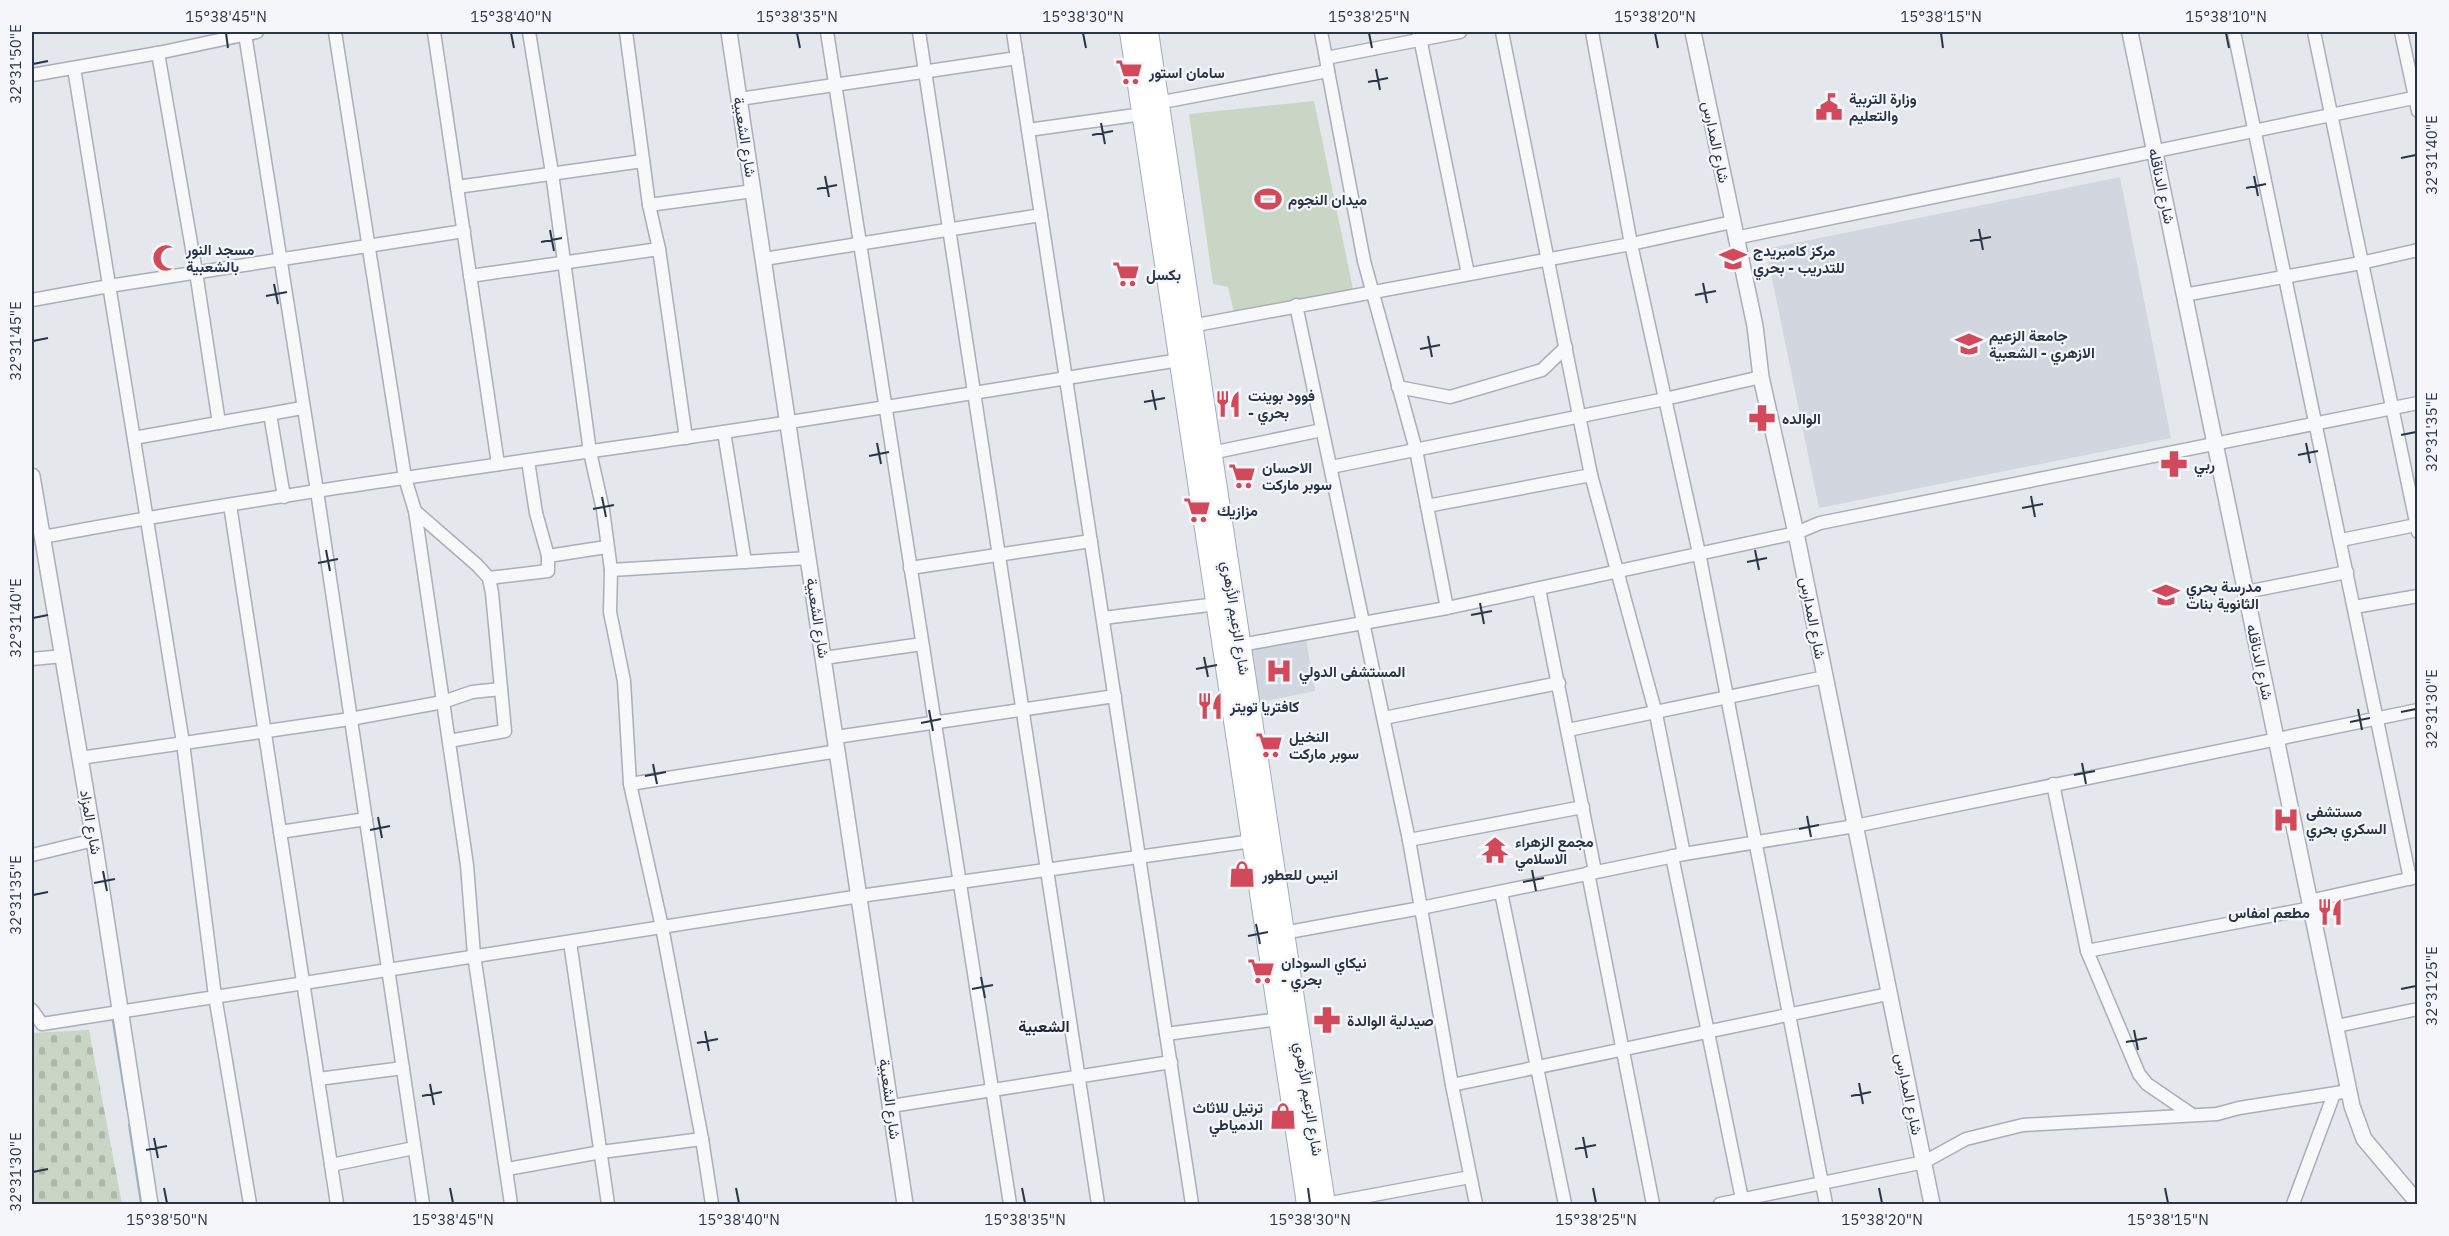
<svg xmlns="http://www.w3.org/2000/svg" width="2449" height="1236" viewBox="0 0 2449 1236" font-family="'IBM Plex Sans',Vazirmatn,sans-serif">
	<style>
		.built { fill: #d2d6de }
		.grass { fill: #c9d6c5 }
		.cemetery { fill: url(#cemetery-stones) }
		.lines { fill: none; stroke-linecap: round; stroke-linejoin: round }
		.stream { stroke: #9fb4cc; stroke-width: 4 }
		.minor-casing { stroke: #a9aeb7; stroke-width: 15 }
		.tertiary-casing { stroke: #a9aeb7; stroke-width: 18 }
		.primary-casing { stroke: #a3abb8; stroke-width: 22 }
		.minor { stroke: #f7f8fa; stroke-width: 12 }
		.tertiary { stroke: #f7f8fa; stroke-width: 15 }
		.primary { stroke: #fff; stroke-width: 20 }
		.ticks { fill: none; stroke: #2b3445; stroke-width: 2 }
		.labels { text-anchor: middle; dominant-baseline: central; stroke-width: 4.5; stroke-linejoin: round; paint-order: stroke }
		.poi-label { font-size: 15px; font-weight: bold; fill: #2b3445; stroke: #f4f6f9; text-anchor: start }
		.street-label { font-size: 15px; fill: #2b3445; stroke: #f4f6f9 }
		.neighbourhood-label { font-size: 16px; font-weight: bold; fill: #1d2536; stroke: #f4f6f9 }
		.neatline { fill: none; stroke: #2b3445; stroke-width: 2 }
		.ticks-label { font-size: 15px; text-anchor: middle; fill: #2b3445 }
	</style>
	<defs>
		<pattern id="cemetery-stones" width="16" height="16" patternUnits="userSpaceOnUse" patternTransform="scale(1.5)"><rect width="16" height="16" fill="#c9d6c5"/><path d="M2 7V4a2 2 0 0 1 4 0v3zM10 15v-3a2 2 0 0 1 4 0v3z" fill="#adb8ab"/></pattern>
	</defs>
	<rect width="100%" height="100%" fill="#e4e7ec"/>
	<g class="built">
		<path d="M 2120,177 L 2171,438 L 1819,508 L 1766,249 Z"/>
		<path d="M 1306,639 L 1315,691 L 1251,704 L 1244,651 Z"/>
	</g>
	<path class="grass" d="M 1314,101 L 1353,289 L 1234,312 L 1228,287 L 1213,284 L 1189,114 Z"/>
	<path class="cemetery" d="M 89,1030 L 122,1204 L 32,1204 L 32,1033 Z"/>
	<g class="lines">
		<g class="stream">
			<path d="M 113,1016 L 128,1109"/>
			<path d="M 130,1125 L 142,1204"/>
		</g>
		<defs>
			<g id="minor">
				<path d="M 335,32 L 405,478 L 415,511 L 467,865 L 474,955 L 511,1204"/>
				<path d="M 434,32 L 498,464"/>
				<path d="M 529,32 L 552,173 L 590,452 L 603,510 L 611,570 L 610,612 L 624,681 L 630,784 L 662,927 L 702,1139 L 712,1204"/>
				<path d="M 626,32 L 649,205 L 659,249 L 686,438"/>
				<path d="M 827,32 L 1010,1204"/>
				<path d="M 919,32 L 1098,1204"/>
				<path d="M 1013,32 L 1192,1204"/>
				<path d="M 1321,32 L 1326,58"/>
				<path d="M 1502,32 L 1591,475 L 1656,714 L 1684,854"/>
				<path d="M 1592,32 L 1631,244 L 1699,553 L 1826,1204"/>
				<path d="M 2234,32 L 2410,879"/>
				<path d="M 2314,32 L 2418,532"/>
				<path d="M 2401,32 L 2418,111"/>
				<path d="M 1419,33 L 1468,274"/>
				<path d="M 245,34 L 317,491 L 423,1204"/>
				<path d="M 158,53 L 196,272 L 219,423"/>
				<path d="M 74,68 L 183,743 L 215,996 L 250,1204"/>
				<path d="M 1328,71 L 1364,261 L 1416,450 L 1447,608"/>
				<path d="M 32,75 L 158,53 L 257,32"/>
				<path d="M 739,99 L 1017,58"/>
				<path d="M 1157,103 L 1328,71 L 1326,58 L 1460,32"/>
				<path d="M 1028,130 L 1143,114"/>
				<path d="M 457,187 L 643,161"/>
				<path d="M 649,205 L 753,191"/>
				<path d="M 1735,238 L 2418,97"/>
				<path d="M 764,259 L 1041,215"/>
				<path d="M 470,276 L 659,249"/>
				<path d="M 2184,295 L 2361,263 L 2418,250"/>
				<path d="M 32,300 L 109,286 L 464,231"/>
				<path d="M 1296,305 L 1409,840 L 1452,1085 L 1476,1204"/>
				<path d="M 1191,326 L 1631,244 L 1732,222"/>
				<path d="M 1398,387 L 1450,397 L 1542,370 L 1566,347"/>
				<path d="M 270,414 L 284,497"/>
				<path d="M 724,432 L 745,562"/>
				<path d="M 134,438 L 302,408"/>
				<path d="M 1211,453 L 1322,430"/>
				<path d="M 1331,467 L 1665,399 L 1761,377"/>
				<path d="M 230,505 L 337,1204"/>
				<path d="M 1427,506 L 1591,475"/>
				<path d="M 415,511 L 477,565 L 489,578 L 492,593 L 505,731 L 449,741"/>
				<path d="M 43,537 C 255,497 469,469 683,438 C 849,414 1014,386 1180,360"/>
				<path d="M 2341,540 L 2416,525"/>
				<path d="M 548,556 L 606,547"/>
				<path d="M 910,568 L 1091,541"/>
				<path d="M 611,570 L 809,558"/>
				<path d="M 489,578 L 548,571 L 548,556 L 536,513 L 528,461"/>
				<path d="M 1539,589 L 1595,871"/>
				<path d="M 2246,592 L 2347,572"/>
				<path d="M 2354,607 L 2418,596"/>
				<path d="M 1103,618 L 1217,604"/>
				<path d="M 1240,645 L 1447,608 L 1796,533 L 1820,523 L 2418,403"/>
				<path d="M 824,658 L 922,644"/>
				<path d="M 32,659 L 63,656"/>
				<path d="M 1384,718 L 1559,683"/>
				<path d="M 1568,730 L 1825,677"/>
				<path d="M 836,737 L 1115,696"/>
				<path d="M 80,758 L 350,719 L 443,702 L 472,692 L 501,689"/>
				<path d="M 630,784 L 838,751"/>
				<path d="M 2053,784 L 2087,951"/>
				<path d="M 280,832 L 366,819"/>
				<path d="M 1409,840 L 1583,807"/>
				<path d="M 32,855 L 94,840"/>
				<path d="M 1672,856 L 1743,1204"/>
				<path d="M 1588,873 L 1653,1204"/>
				<path d="M 1501,892 L 1565,1204"/>
				<path d="M 2309,901 L 2417,877"/>
				<path d="M 1283,933 L 1421,908 L 1684,854 L 1855,826 L 2418,710"/>
				<path d="M 570,942 L 608,1204"/>
				<path d="M 32,1010 L 42,1024 L 860,896 L 1252,841"/>
				<path d="M 2337,1026 L 2418,1009"/>
				<path d="M 1166,1034 L 1279,1019"/>
				<path d="M 318,1079 L 403,1068"/>
				<path d="M 1452,1085 L 1888,994"/>
				<path d="M 891,1106 L 1171,1062"/>
				<path d="M 2191,1114 L 2147,1084 L 2139,1074 L 2087,951 L 2311,908"/>
				<path d="M 331,1165 L 414,1148"/>
				<path d="M 507,1169 L 601,1152 L 702,1139"/>
				<path d="M 1325,1204 L 1470,1177"/>
				<path d="M 1720,1204 L 1924,1162 L 1966,1139 L 2023,1125 L 2217,1114 L 2239,1108 L 2349,1091"/>
				<path d="M 2293,1204 L 2334,1094"/>
			</g>
			<g id="tertiary">
				<path d="M 729,32 L 905,1204"/>
				<path d="M 1693,32 L 1755,326 L 1761,377 L 1796,533 L 1932,1204"/>
				<path d="M 2130,32 L 2352,1106 L 2364,1139 L 2418,1203"/>
				<path d="M 32,476 L 94,840 L 150,1204"/>
			</g>
			<g id="primary">
				<path d="M 1130,32 L 1307,1204"/>
				<path d="M 1148,32 L 1325,1204"/>
			</g>
		</defs>
		<use href="#minor" class="minor-casing"/>
		<use href="#tertiary" class="tertiary-casing"/>
		<use href="#primary" class="primary-casing"/>
		<use href="#minor" class="minor"/>
		<use href="#tertiary" class="tertiary"/>
		<use href="#primary" class="primary"/>
	</g>
	<path class="ticks" d="M 226,33 L 228,48M 511,33 L 514,48M 797,33 L 800,48M 1083,33 L 1086,48M 1369,33 L 1372,48M 1655,33 L 1658,48M 1941,33 L 1943,48M 2226,33 L 2229,48M 33,64 L 48,61M 1376,69 L 1380,90M 1368,82 L 1388,78M 1101,123 L 1105,144M 1092,135 L 1113,131M 2401,158 L 2416,155M 825,176 L 829,197M 2254,176 L 2258,196M 2246,188 L 2266,184M 817,189 L 837,185M 1979,229 L 1983,250M 550,230 L 554,251M 1970,241 L 1991,237M 541,242 L 562,238M 1703,283 L 1707,303M 274,284 L 278,304M 1695,295 L 1716,291M 266,296 L 287,292M 1428,336 L 1432,357M 33,341 L 48,338M 1420,349 L 1440,345M 1152,390 L 1156,410M 1144,402 L 1165,398M 2401,435 L 2416,432M 877,443 L 881,464M 2306,443 L 2310,463M 2298,455 L 2318,451M 869,456 L 889,452M 2031,496 L 2035,517M 602,497 L 606,517M 2022,508 L 2043,504M 593,509 L 614,505M 326,550 L 330,571M 1755,550 L 1759,570M 1747,562 L 1767,558M 318,563 L 338,559M 1480,603 L 1484,624M 1471,615 L 1492,611M 33,618 L 48,615M 1204,657 L 1208,677M 1196,669 L 1217,665M 2358,709 L 2362,730M 929,710 L 933,731M 2401,712 L 2416,709M 2350,722 L 2370,718M 921,723 L 941,719M 2082,763 L 2086,784M 653,764 L 657,784M 2074,775 L 2095,771M 645,776 L 666,772M 1807,816 L 1811,837M 378,817 L 382,838M 1799,829 L 1819,825M 370,830 L 390,826M 1532,870 L 1536,891M 103,871 L 107,891M 1523,882 L 1544,878M 94,883 L 115,879M 33,895 L 48,892M 1256,924 L 1260,944M 1248,936 L 1268,932M 981,977 L 985,998M 972,989 L 993,985M 2401,989 L 2416,986M 2134,1030 L 2138,1050M 705,1031 L 709,1051M 2126,1042 L 2147,1038M 697,1043 L 718,1039M 1859,1083 L 1863,1104M 430,1084 L 434,1105M 422,1096 L 442,1092M 1851,1096 L 1871,1092M 1583,1137 L 1587,1158M 154,1138 L 158,1158M 1575,1149 L 1596,1145M 146,1150 L 167,1146M 33,1172 L 48,1169M 164,1188 L 167,1203M 450,1188 L 453,1203M 736,1188 L 739,1203M 1022,1188 L 1025,1203M 1308,1188 L 1310,1203M 1593,1188 L 1596,1203M 1879,1188 L 1882,1203M 2165,1188 L 2168,1203"/>
	<defs>
		<symbol id="supermarket-bare" viewBox="-9 -9 18 18"><path d="M-6-5.5h2.5l.6 2H6L4.5 2H-2.5L-4.4-4H-6ZM-1.5 3.2a1.3 1.3 0 1 0 .1 0ZM3 3.2a1.3 1.3 0 1 0 .1 0Z" fill="#d1495b" stroke="#f4f6f9" stroke-width="2.5" paint-order="stroke"/></symbol>
		<symbol id="civic-bare" viewBox="-9 -9 18 18"><path d="M-.6-6.5H3V-4.5H.6V-3L4-1V1h2V6H-6V1h2V-1L-.6-3ZM-1.2 2.5V6h2.4V2.5Z" fill="#d1495b" stroke="#f4f6f9" stroke-width="2.5" paint-order="stroke"/></symbol>
		<symbol id="stadium-bare" viewBox="-9 -9 18 18"><path d="M0-5a6.5 5 0 1 0 0 10a6.5 5 0 1 0 0-10ZM-3.5-1.8h7v3.6h-7Z" fill="#d1495b" stroke="#f4f6f9" stroke-width="2.5" paint-order="stroke"/></symbol>
		<symbol id="mosque-bare" viewBox="-9 -9 18 18"><path d="M3.5-4.9A6 6 0 1 0 3.5 4.9A5 5 0 1 1 3.5-4.9Z" fill="#d1495b" stroke="#f4f6f9" stroke-width="2.5" paint-order="stroke"/></symbol>
		<symbol id="school-bare" viewBox="-9 -9 18 18"><path d="M0-5L7-2L0 1L-7-2ZM-4 1L0 2.5L4 1V4Q0 6-4 4Z" fill="#d1495b" stroke="#f4f6f9" stroke-width="2.5" paint-order="stroke"/></symbol>
		<symbol id="university-bare" viewBox="-9 -9 18 18"><path d="M0-5L7-2L0 1L-7-2ZM-4 1L0 2.5L4 1V4Q0 6-4 4Z" fill="#d1495b" stroke="#f4f6f9" stroke-width="2.5" paint-order="stroke"/></symbol>
		<symbol id="restaurant-bare" viewBox="-9 -9 18 18"><path d="M-5-6h1v4h1v-4h1v4h1v-4h1v5L-1.5 .5V6h-2V.5L-5-1ZM5-6V6H3V1.5H1.5Q1.5-4 5-6Z" fill="#d1495b" stroke="#f4f6f9" stroke-width="2.5" paint-order="stroke"/></symbol>
		<symbol id="pharmacy-bare" viewBox="-9 -9 18 18"><path d="M-2-6h4v4h4v4h-4v4h-4v-4h-4v-4h4Z" fill="#d1495b" stroke="#f4f6f9" stroke-width="2.5" paint-order="stroke"/></symbol>
		<symbol id="hospital-bare" viewBox="-9 -9 18 18"><path d="M-5-5h3v3.5h4V-5h3V5h-3V1.5h-4V5h-3Z" fill="#d1495b" stroke="#f4f6f9" stroke-width="2.5" paint-order="stroke"/></symbol>
		<symbol id="temple-bare" viewBox="-9 -9 18 18"><path d="M0-6L5-2H3V0L6.5 2.5H4V6H1.5V3h-3V6H-4V2.5H-6.5L-3 0V-2H-5Z" fill="#d1495b" stroke="#f4f6f9" stroke-width="2.5" paint-order="stroke"/></symbol>
		<symbol id="shop-bare" viewBox="-9 -9 18 18"><path d="M-5-2.5h2.3a2.7 3.5 0 0 1 5.4 0H5L5.5 6h-11ZM-1.5-2.5h3a1.5 2.3 0 0 0-3 0Z" fill="#d1495b" stroke="#f4f6f9" stroke-width="2.5" paint-order="stroke"/></symbol>
	</defs>
	<g fill-rule="evenodd">
		<use href="#supermarket-bare" x="1110" y="53" width="38" height="38"/>
		<use href="#civic-bare" x="1810" y="88" width="38" height="38"/>
		<use href="#stadium-bare" x="1249" y="180" width="38" height="38"/>
		<use href="#mosque-bare" x="147" y="239" width="38" height="38"/>
		<use href="#school-bare" x="1714" y="240" width="38" height="38"/>
		<use href="#supermarket-bare" x="1107" y="255" width="38" height="38"/>
		<use href="#university-bare" x="1950" y="325" width="38" height="38"/>
		<use href="#restaurant-bare" x="1209" y="385" width="38" height="38"/>
		<use href="#pharmacy-bare" x="1743" y="399" width="38" height="38"/>
		<use href="#pharmacy-bare" x="2155" y="445" width="38" height="38"/>
		<use href="#supermarket-bare" x="1223" y="457" width="38" height="38"/>
		<use href="#supermarket-bare" x="1178" y="491" width="38" height="38"/>
		<use href="#school-bare" x="2147" y="576" width="38" height="38"/>
		<use href="#hospital-bare" x="1260" y="652" width="38" height="38"/>
		<use href="#restaurant-bare" x="1191" y="687" width="38" height="38"/>
		<use href="#supermarket-bare" x="1250" y="726" width="38" height="38"/>
		<use href="#hospital-bare" x="2267" y="801" width="38" height="38"/>
		<use href="#temple-bare" x="1476" y="831" width="38" height="38"/>
		<use href="#shop-bare" x="1223" y="855" width="38" height="38"/>
		<use href="#restaurant-bare" x="2311" y="893" width="38" height="38"/>
		<use href="#supermarket-bare" x="1242" y="952" width="38" height="38"/>
		<use href="#pharmacy-bare" x="1308" y="1001" width="38" height="38"/>
		<use href="#shop-bare" x="1264" y="1097" width="38" height="38"/>
	</g>
	<g class="labels">
		<g class="poi-label">
			<text x="1149" y="72">سامان استور</text>
			<text x="1849" y="98">وزارة التربية<tspan x="1849" dy="17">والتعليم</tspan></text>
			<text x="1288" y="199">ميدان النجوم</text>
			<text x="186" y="249">مسجد النور<tspan x="186" dy="17">بالشعبية</tspan></text>
			<text x="1753" y="250">مركز كامبريدج<tspan x="1753" dy="17">للتدريب - بحري</tspan></text>
			<text x="1146" y="274">بكسل</text>
			<text x="1989" y="335">جامعة الزعيم<tspan x="1989" dy="17">الازهري - الشعبية</tspan></text>
			<text x="1248" y="395">فوود بوينت<tspan x="1248" dy="17">- بحري</tspan></text>
			<text x="1782" y="418">الوالده</text>
			<text x="2194" y="464">ربي</text>
			<text x="1262" y="467">الاحسان<tspan x="1262" dy="17">سوبر ماركت</tspan></text>
			<text x="1217" y="510">مزازيك</text>
			<text x="2186" y="586">مدرسة بحري<tspan x="2186" dy="17">الثانوية بنات</tspan></text>
			<text x="1299" y="671">المستشفى الدولي</text>
			<text x="1230" y="706">كافتريا تويتر</text>
			<text x="1289" y="736">النخيل<tspan x="1289" dy="17">سوبر ماركت</tspan></text>
			<text x="2306" y="811">مستشفى<tspan x="2306" dy="17">السكري بحري</tspan></text>
			<text x="1515" y="841">مجمع الزهراء<tspan x="1515" dy="17">الاسلامي</tspan></text>
			<text x="1262" y="874">انيس للعطور</text>
			<text x="2310" y="912" text-anchor="end">مطعم امفاس</text>
			<text x="1281" y="962">نيكاي السودان<tspan x="1281" dy="17">- بحري</tspan></text>
			<text x="1347" y="1020">صيدلية الوالدة</text>
			<text x="1263" y="1107" text-anchor="end">ترتيل للاثاث<tspan x="1263" dy="17">الدمياطي</tspan></text>
		</g>
		<g class="street-label">
			<text transform="translate(745 137) rotate(81)">شارع الشعبية</text>
			<text transform="translate(1716 142) rotate(78)">شارع المدارس</text>
			<text transform="translate(2162 186) rotate(78)">شارع الدناقله</text>
			<text transform="translate(818 618) rotate(81)">شارع الشعبية</text>
			<text transform="translate(1236 618) rotate(81)">شارع الزعيم الأزهري</text>
			<text transform="translate(1813 618) rotate(79)">شارع المدارس</text>
			<text transform="translate(2260 662) rotate(78)">شارع الدناقله</text>
			<text transform="translate(91 822) rotate(80)">شارع المزاد</text>
			<text transform="translate(1909 1094) rotate(78)">شارع المدارس</text>
			<text transform="translate(890 1099) rotate(82)">شارع الشعبية</text>
			<text transform="translate(1309 1099) rotate(81)">شارع الزعيم الأزهري</text>
		</g>
		<g class="neighbourhood-label">
			<text x="1044" y="1026">الشعبية</text>
		</g>
	</g>
	<rect width="2449" height="1236" fill="none" stroke="#f4f6f9" stroke-width="66"/>
	<rect x="33" y="33" width="2383" height="1170" class="neatline"/>
	<g class="ticks-label">
		<text x="226" y="22">15°38'45"N</text>
		<text x="511" y="22">15°38'40"N</text>
		<text x="797" y="22">15°38'35"N</text>
		<text x="1083" y="22">15°38'30"N</text>
		<text x="1369" y="22">15°38'25"N</text>
		<text x="1655" y="22">15°38'20"N</text>
		<text x="1941" y="22">15°38'15"N</text>
		<text x="2226" y="22">15°38'10"N</text>
		<text transform="translate(16 64) rotate(-90)" y="5">32°31'50"E</text>
		<text transform="translate(2432 155) rotate(-90)" y="5">32°31'40"E</text>
		<text transform="translate(16 341) rotate(-90)" y="5">32°31'45"E</text>
		<text transform="translate(2432 432) rotate(-90)" y="5">32°31'35"E</text>
		<text transform="translate(16 618) rotate(-90)" y="5">32°31'40"E</text>
		<text transform="translate(2432 709) rotate(-90)" y="5">32°31'30"E</text>
		<text transform="translate(16 895) rotate(-90)" y="5">32°31'35"E</text>
		<text transform="translate(2432 986) rotate(-90)" y="5">32°31'25"E</text>
		<text transform="translate(16 1172) rotate(-90)" y="5">32°31'30"E</text>
		<text x="167" y="1225">15°38'50"N</text>
		<text x="453" y="1225">15°38'45"N</text>
		<text x="739" y="1225">15°38'40"N</text>
		<text x="1025" y="1225">15°38'35"N</text>
		<text x="1310" y="1225">15°38'30"N</text>
		<text x="1596" y="1225">15°38'25"N</text>
		<text x="1882" y="1225">15°38'20"N</text>
		<text x="2168" y="1225">15°38'15"N</text>
	</g>
</svg>
